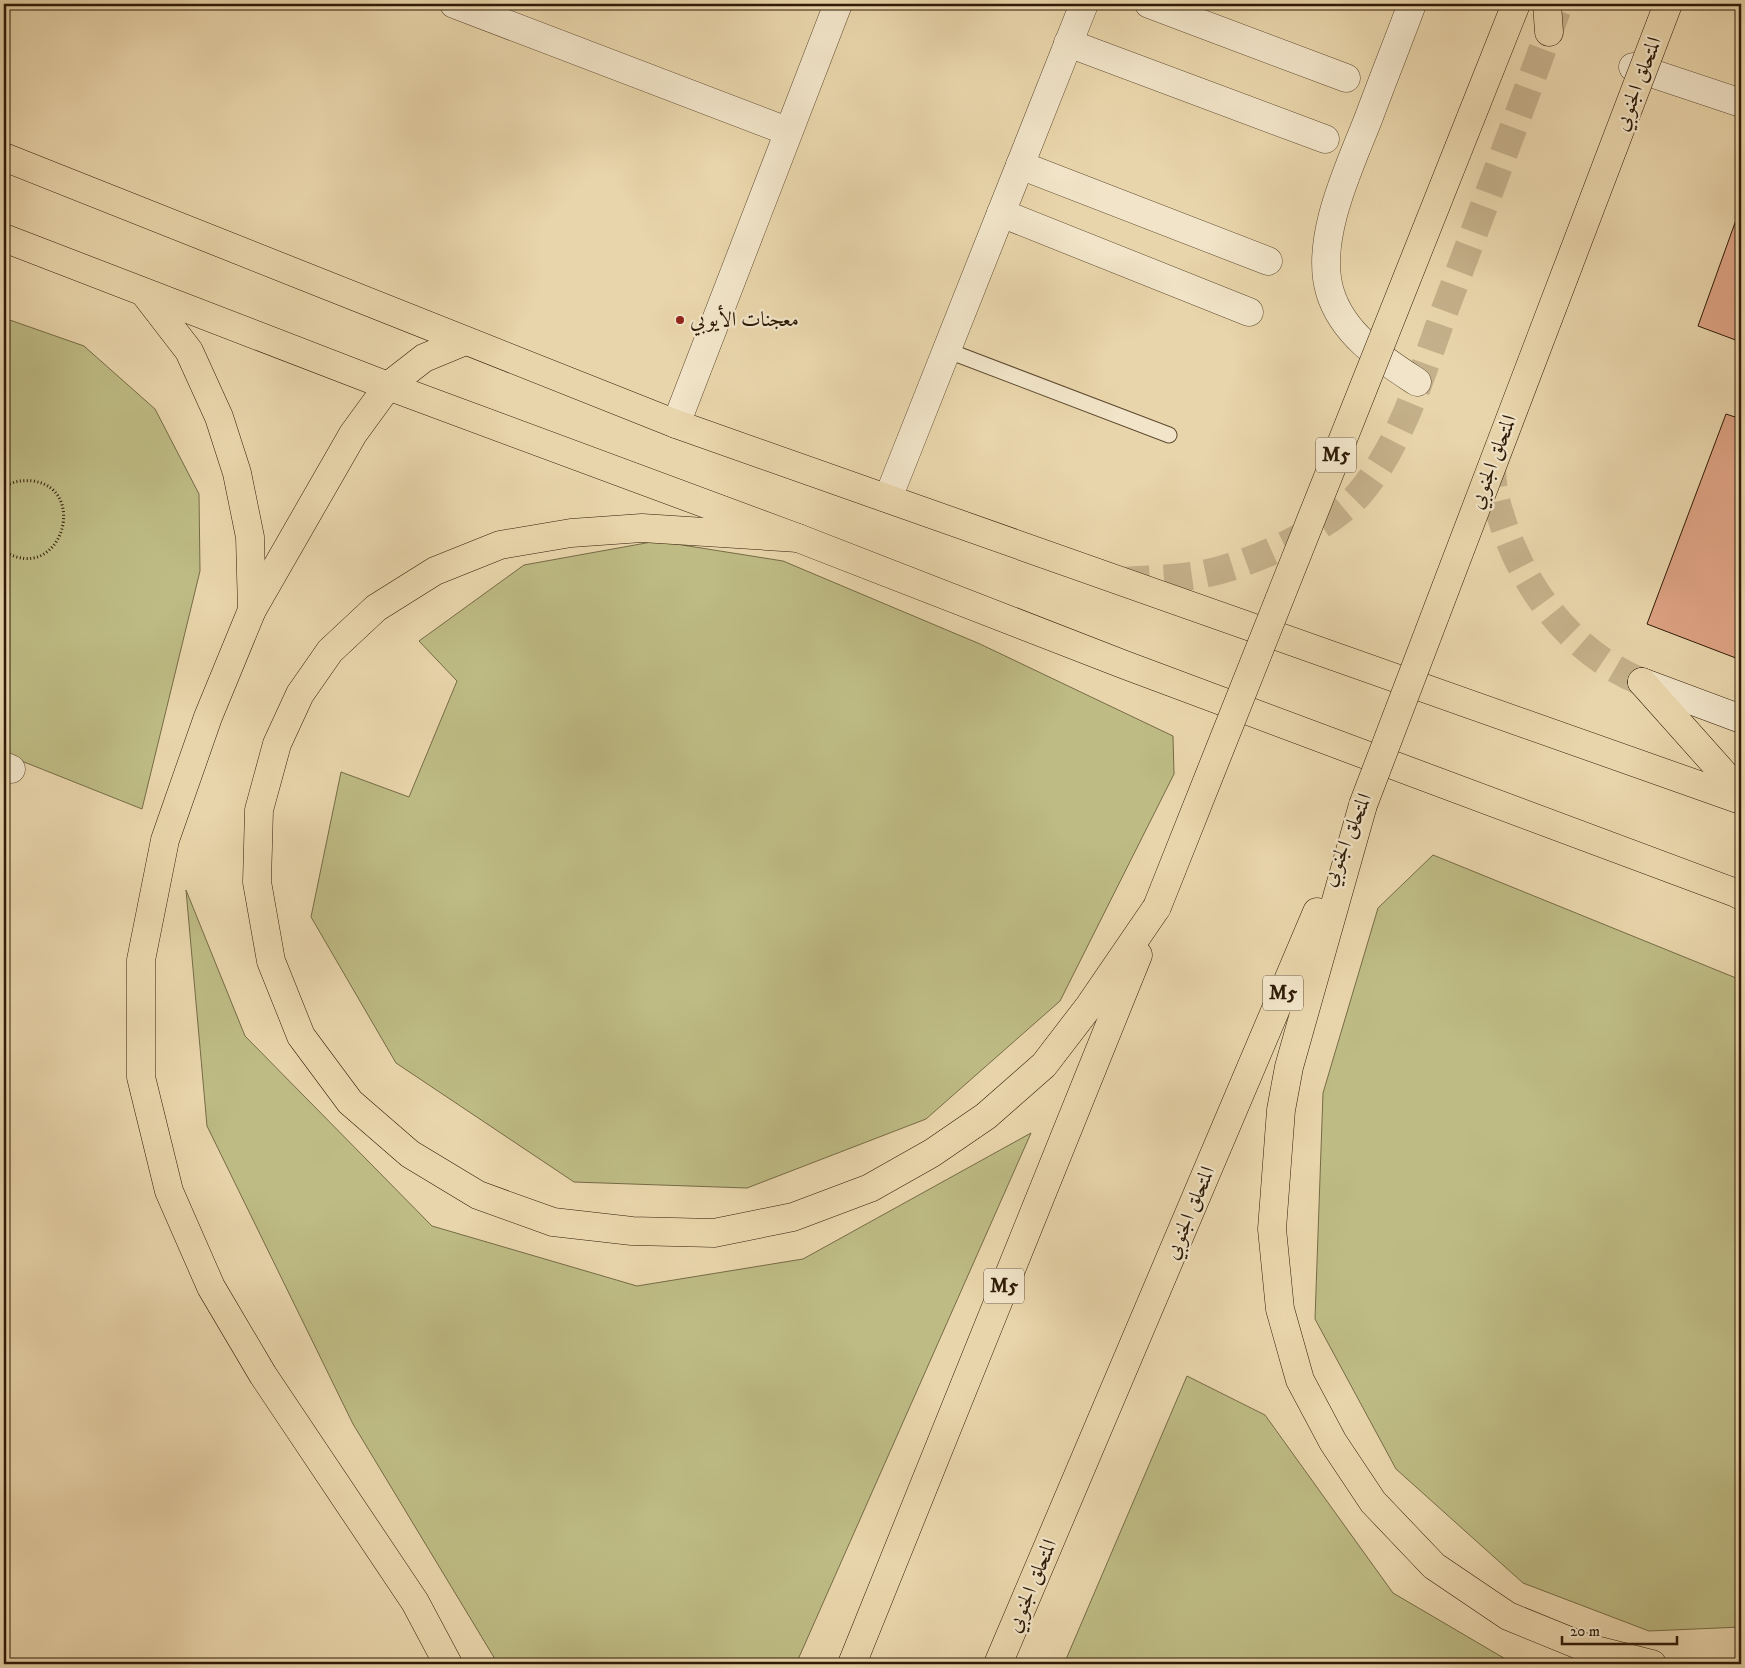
<svg xmlns="http://www.w3.org/2000/svg" width="1745" height="1668" viewBox="0 0 1745 1668" font-family="'IM FELL DW Pica',Amiri,serif">
	<style>
		.green { fill: #bebb84; stroke: #766b46 }
		.building { fill: #dea384; stroke: #2f1b07 }
		.lines { fill: none; stroke-linecap: round; stroke-linejoin: round }
		.primary-tunnel { stroke: #c4b08a; stroke-width: 28; stroke-dasharray: 28 14; stroke-linecap: butt }
		.lane-casing { stroke: #5e4a30; stroke-width: 17 }
		.street-casing { stroke: #5e4a30; stroke-width: 29 }
		.secondary-casing { stroke: #2f1b07; stroke-width: 29 }
		.primary-casing { stroke: #2f1b07; stroke-width: 29 }
		.highway-casing { stroke: #2f1b07; stroke-width: 29 }
		.path { stroke: #2f1b07; stroke-width: 3; stroke-dasharray: 1 2.5; stroke-linecap: butt }
		.lane { stroke: #f1e4c8; stroke-width: 15 }
		.street { stroke: #f1e4c8; stroke-width: 28 }
		.secondary { stroke: #f1e4c8; stroke-width: 28 }
		.primary { stroke: #e9d5ab; stroke-width: 28 }
		.highway { stroke: #e9d5ab; stroke-width: 28 }
		.highway-bridge-casing { stroke: #2f1b07; stroke-width: 29; stroke-linecap: butt }
		.highway-bridge { stroke: #e9d5ab; stroke-width: 28 }
		.poi-dot { fill: #8f2418; stroke: #f1e4c8; stroke-width: 2 }
		.labels { text-anchor: middle; dominant-baseline: central; stroke-width: 4.5; stroke-linejoin: round; paint-order: stroke }
		.shield { fill: #f1e4c8; stroke: #695741; stroke-width: 1 }
		.shield-label { font-size: 20px; font-weight: bold; fill: #2f1b07 }
		.street-label { font-size: 21px; fill: #2f1b07; stroke: #f1e4c8 }
		.poi-label { font-size: 21px; fill: #2f1b07; stroke: #f1e4c8; text-anchor: start }
	</style>
	<rect width="100%" height="100%" fill="#e9d5ab"/>
	<filter id="stains"><feTurbulence type="fractalNoise" baseFrequency=".004" numOctaves="4"/><feColorMatrix values="0 0 0 0 .2 0 0 0 0 .09 0 0 0 0 .02 0 0 0 .5 -.17"/></filter>
	<radialGradient id="worn" r=".72"><stop offset=".6" stop-color="#630" stop-opacity="0"/><stop offset="1" stop-color="#630" stop-opacity=".3"/></radialGradient>
	<g class="green">
		<path d="M 4,318 L 84,346 L 155,409 L 199,494 L 200,571 L 142,809 L 4,754 Z"/>
		<path d="M 657,541 L 783,561 L 980,644 L 1173,736 L 1174,774 L 1060,1001 L 926,1119 L 747,1188 L 574,1182 L 396,1063 L 311,917 L 341,772 L 409,797 L 457,681 L 419,641 L 524,565 Z"/>
		<path d="M 1433,855 L 1741,980 L 1741,1627 L 1649,1631 L 1523,1583 L 1396,1469 L 1315,1319 L 1323,1093 L 1378,908 Z"/>
		<path d="M 186,890 L 245,1036 L 432,1226 L 637,1286 L 803,1259 L 1031,1133 L 796,1664 L 498,1664 L 353,1424 L 207,1126 Z"/>
		<path d="M 1187,1376 L 1265,1415 L 1393,1593 L 1514,1664 L 1064,1664 Z"/>
	</g>
	<g class="building">
		<path d="M 1741,206 L 1741,342 L 1698,326 Z"/>
		<path d="M 1726,414 L 1741,419 L 1741,660 L 1647,624 Z"/>
	</g>
	<g class="lines">
		<g class="primary-tunnel">
			<path d="M 1493,460 C 1490,481 1496,503 1503,523 C 1526,593 1574,654 1642,682"/>
			<path d="M 1122,581 C 1150,579 1181,579 1208,573 C 1254,563 1329,529 1360,493 C 1404,440 1423,368 1447,304 C 1484,206 1521,108 1557,10"/>
		</g>
		<defs>
			<path id="lane" d="M 946,350 L 1169,435"/>
			<g id="street">
				<path d="M 454,4 L 787,131"/>
				<path d="M 1149,4 L 1346,78"/>
				<path d="M 1412,4 C 1398,42 1383,79 1369,117 C 1350,166 1314,239 1330,292 C 1343,335 1382,359 1417,382"/>
				<path d="M 1068,43 L 1325,139"/>
				<path d="M 1633,67 L 1741,103"/>
				<path d="M 1020,165 L 1268,261"/>
				<path d="M 1001,213 L 1249,312"/>
				<path d="M 676,424 L 838,4"/>
				<path d="M 888,498 L 1084,4"/>
				<path d="M 4,766 L 11,769"/>
			</g>
			<path id="secondary" d="M 1642,682 L 1741,719"/>
			<g id="primary">
				<path d="M 4,157 L 676,424 L 1741,800"/>
				<path d="M 4,238 L 388,386 L 798,538 L 1125,665 L 1741,895"/>
				<path d="M 252,610 L 353,434 L 388,386 L 424,358 L 465,341"/>
				<path d="M 1642,682 L 1741,793"/>
			</g>
			<g id="highway">
				<path d="M 1547,4 L 1549,32"/>
				<path d="M 145,294 L 189,351 L 219,417 L 237,473 L 250,537 L 252,610 L 208,717 L 165,840 L 141,960 L 141,1077 L 169,1191 L 211,1287 L 263,1375 L 415,1602 L 448,1664"/>
				<path d="M 798,538 L 642,528 L 571,533 L 500,545 L 435,571 L 376,608 L 330,651 L 300,694 L 277,744 L 259,810 L 257,882 L 271,961 L 301,1036 L 350,1102 L 410,1154 L 478,1195 L 553,1222 L 632,1231 L 714,1233 L 793,1217 L 870,1188 L 932,1153 L 986,1116 L 1044,1065 L 1090,1005 L 1157,907"/>
				<path d="M 1363,805 L 1289,1067 L 1281,1110 L 1272,1229 L 1280,1309 L 1300,1380 L 1333,1442 L 1373,1502 L 1434,1566 L 1508,1616 L 1584,1647 L 1652,1664"/>
				<path d="M 1737,893 L 1741,896"/>
				<path d="M 852,1664 L 1138,955"/>
				<path d="M 998,1664 L 1317,912"/>
			</g>
		</defs>
		<use href="#lane" class="lane-casing"/>
		<use href="#street" class="street-casing"/>
		<use href="#secondary" class="secondary-casing"/>
		<use href="#primary" class="primary-casing"/>
		<use href="#highway" class="highway-casing"/>
		<path class="path" d="M 4,488 C 12,481 22,480 33,481 C 90,489 60,586 4,551"/>
		<use href="#lane" class="lane"/>
		<use href="#street" class="street"/>
		<use href="#secondary" class="secondary"/>
		<use href="#primary" class="primary"/>
		<use href="#highway" class="highway"/>
		<defs>
			<g id="highway-bridge">
				<path d="M 1363,805 L 1668,4"/>
				<path d="M 1157,907 L 1516,4"/>
			</g>
		</defs>
		<use href="#highway-bridge" class="highway-bridge-casing"/>
		<use href="#highway-bridge" class="highway-bridge"/>
	</g>
	<circle class="poi-dot" cx="680" cy="320" r="5"/>
	<g class="labels">
		<g class="shield">
			<rect x="1316" y="437.5" width="40" height="35" rx="4"/>
			<rect x="1263" y="975.5" width="40" height="35" rx="4"/>
			<rect x="984" y="1268.5" width="40" height="35" rx="4"/>
		</g>
		<g class="shield-label">
			<text x="1336" y="455">M5</text>
			<text x="1283" y="993">M5</text>
			<text x="1004" y="1286">M5</text>
		</g>
		<g class="street-label">
			<text transform="translate(1638 84) rotate(-69)">المتحلق الجنوبي</text>
			<text transform="translate(1493 462) rotate(-69)">المتحلق الجنوبي</text>
			<text transform="translate(1347 840) rotate(-67)">المتحلق الجنوبي</text>
			<text transform="translate(1190 1213) rotate(-67)">المتحلق الجنوبي</text>
			<text transform="translate(1032 1586) rotate(-67)">المتحلق الجنوبي</text>
		</g>
		<g class="poi-label">
			<text x="690" y="320">معجنات الأيوبي</text>
		</g>
	</g>
	<rect width="1745" height="1668" fill="none" stroke="#e9d5ab" stroke-width="20"/>
	<rect x="5" y="5" width="1735" height="1658" fill="none" stroke="#2f1b07" stroke-width="2.5"/>
	<rect x="10" y="10" width="1725" height="1648" fill="none" stroke="#2f1b07"/>
	<path d="M1562 1636v8h115v-8" fill="none" stroke="#2f1b07" stroke-width="2.5"/>
	<text x="1570" y="1636" font-size="15" fill="#2f1b07" stroke="#f1e4c8" stroke-width="4" paint-order="stroke">20 m</text>
	<rect width="100%" height="100%" filter="url(#stains)"/>
	<rect width="100%" height="100%" fill="url(#worn)"/>
</svg>
